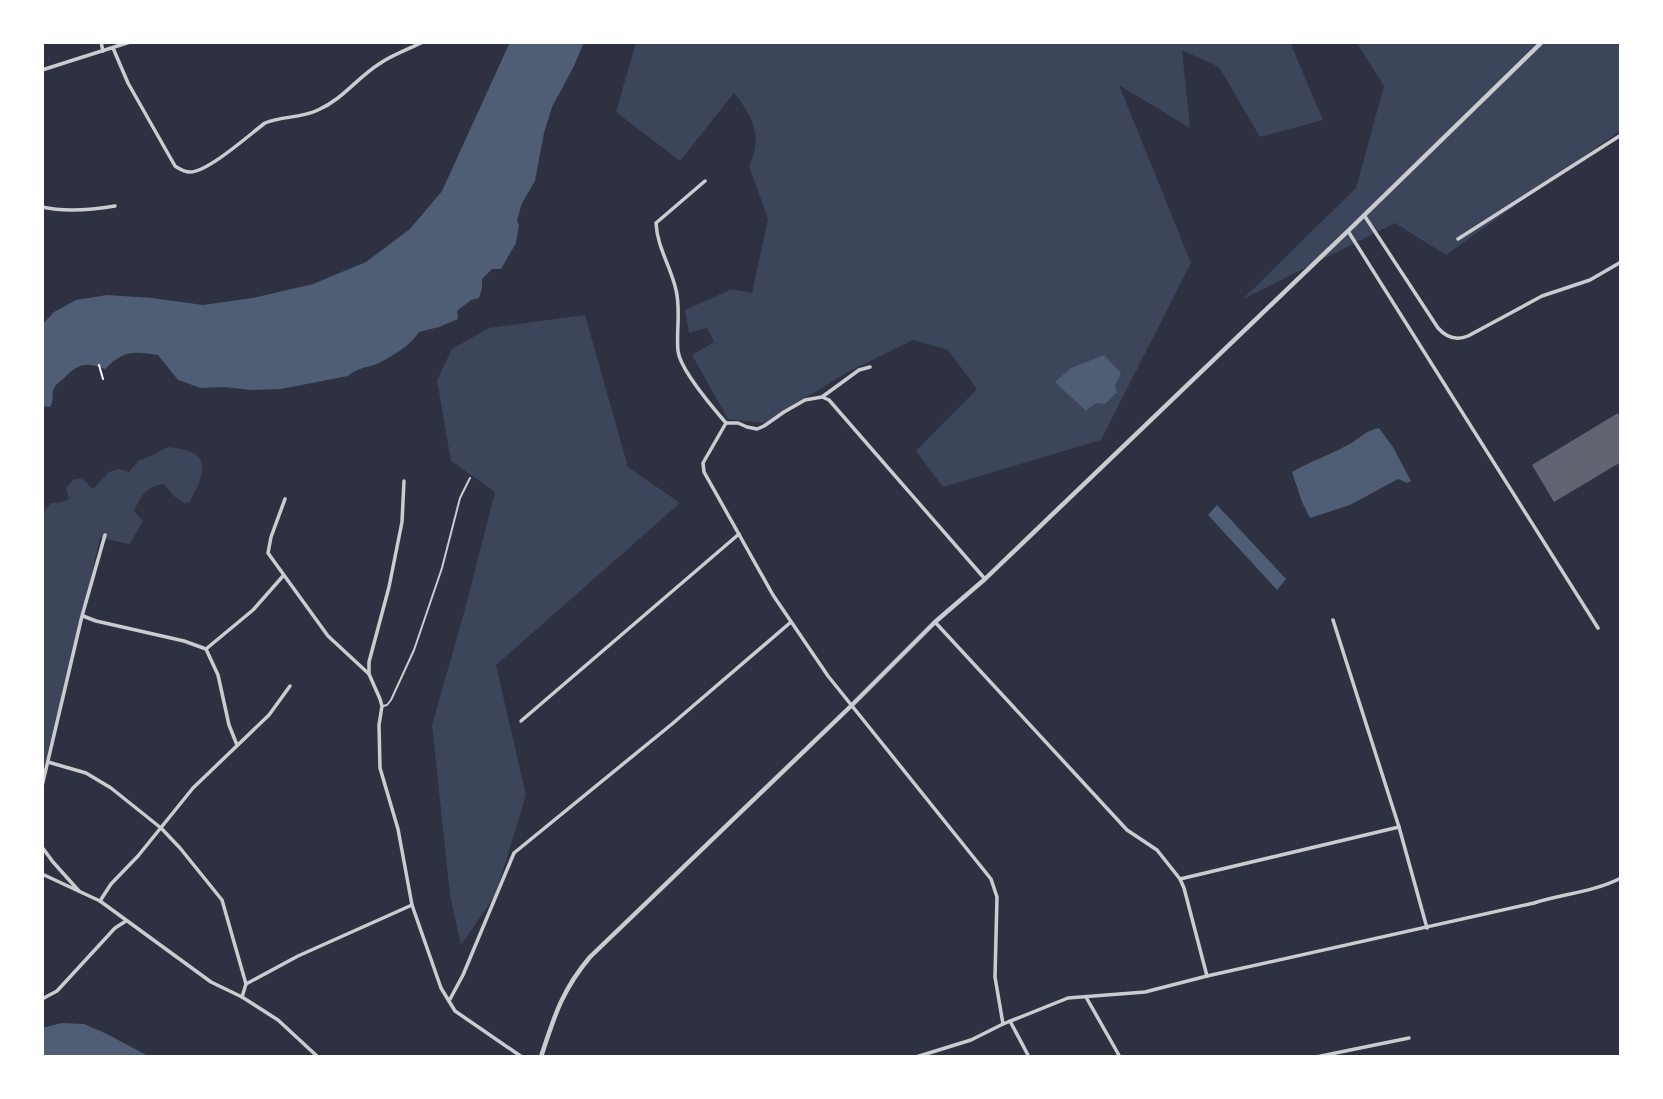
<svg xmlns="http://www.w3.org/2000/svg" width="1663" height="1099" viewBox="0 0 1663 1099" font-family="'Open Sans',sans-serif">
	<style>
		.green { fill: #3c4559 }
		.water { fill: #4f5d75 }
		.building { fill: #626471 }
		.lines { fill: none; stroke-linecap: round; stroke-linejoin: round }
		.path { stroke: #fff; stroke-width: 2 }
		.service { stroke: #caccd0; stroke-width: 2 }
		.minor { stroke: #caccd0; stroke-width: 3.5 }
		.tertiary { stroke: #caccd0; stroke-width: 4.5 }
	</style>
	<rect width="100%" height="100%" fill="#2d3142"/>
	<g class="green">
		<path d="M 636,42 L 1290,42 L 1323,120 L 1260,137 L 1219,67 L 1182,50 L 1190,128 L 1119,85 L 1191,263 L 1101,440 L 943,487 L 916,451 L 977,389 L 948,350 L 913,340 L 846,373 L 764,423 L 728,419 L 692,355 L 714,342 L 707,328 L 689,333 L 685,310 L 732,289 L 752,293 L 768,219 L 749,166 C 763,138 753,116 734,93 L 680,161 L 616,112 Z"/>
		<path d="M 1356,42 L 1621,42 L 1621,130 L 1446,255 L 1395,223 L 1243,299 L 1356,188 L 1384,86 Z"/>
		<path d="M 585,315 L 628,467 L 680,503 L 496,665 L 526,795 L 495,896 L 461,945 L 450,895 L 432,725 L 464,613 L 495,492 L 451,461 L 437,380 L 452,349 L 489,328 Z"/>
		<path d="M 169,447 C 176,448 185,449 191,452 C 214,461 196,488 190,502 L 184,503 L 175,497 L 164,484 C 145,487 142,495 134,511 L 143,521 L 130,544 L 100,538 L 82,616 L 42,776 L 42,514 L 51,503 L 62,502 L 69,499 L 66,488 L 74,479 L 82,479 L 93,489 L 109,472 L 119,469 L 129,472 L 139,460 C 151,458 158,451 169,447 Z"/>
	</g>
	<g class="water">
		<path d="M 510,42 L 584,42 L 574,66 L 552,107 L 544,133 L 535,181 L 522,203 L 517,220 L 519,225 L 516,243 L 501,269 L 492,269 L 482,279 L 482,288 L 479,298 L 471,300 L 457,311 L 458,319 L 439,327 L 419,332 C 410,346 394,355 379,363 C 367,368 358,367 348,376 L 281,389 L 251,390 L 224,387 L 201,388 L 178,380 L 158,355 C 135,351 123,350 105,369 C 86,362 79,363 64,378 C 60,382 55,384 53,391 C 52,397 54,400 50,407 L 42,406 L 42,325 L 54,312 L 76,300 L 107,295 L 152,298 L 203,305 L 253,298 L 313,284 L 366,262 L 410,229 L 442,191 Z"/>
		<path d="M 1104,355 L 1121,373 L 1115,386 L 1117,392 L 1105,404 L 1096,403 L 1086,411 L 1055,382 L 1071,368 Z"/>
		<path d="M 1379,428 L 1393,447 L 1411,481 L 1407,483 L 1398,479 L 1350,505 L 1310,518 L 1302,502 L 1292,472 C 1309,462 1327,456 1344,447 C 1356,442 1365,430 1379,428 Z"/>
		<path d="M 1217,505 L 1286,579 L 1277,590 L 1208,515 Z"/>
		<path d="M 62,1023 L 84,1024 L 107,1034 L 150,1057 L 42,1057 L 42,1028 Z"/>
	</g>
	<path class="building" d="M 1618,413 L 1621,419 L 1621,462 L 1554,502 L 1532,465 Z"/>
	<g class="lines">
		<path class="path" d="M 99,365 L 103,379"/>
		<path class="service" d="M 383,706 L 387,705 L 391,700 L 414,650 L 442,568 L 460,498 L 470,478"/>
		<g class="minor">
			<path d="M 101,42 L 103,51"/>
			<path d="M 113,48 L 128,83 L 175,166 C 180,169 184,172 190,172 C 208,172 249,135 265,123 C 282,116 302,118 318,110 C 343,99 357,78 379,64 C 392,55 409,49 423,42"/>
			<path d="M 42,70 L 130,42"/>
			<path d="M 705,181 L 656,223 C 657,247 671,267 676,290 C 681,310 676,331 678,351 C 680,369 713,408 726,423 L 703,463 L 704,472 L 773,595 L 828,676 L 991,879 L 997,897 L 995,977 L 1003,1024"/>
			<path d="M 42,207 C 65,212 91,210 115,206"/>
			<path d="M 1364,215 L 1438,328 C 1446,337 1456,341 1468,336 L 1542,296 L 1590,280 L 1621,262"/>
			<path d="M 1348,231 L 1598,628"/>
			<path d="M 1458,239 L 1621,135"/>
			<path d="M 870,367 L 859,370 L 822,397 L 829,400 L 985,579"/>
			<path d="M 726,423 L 738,423 L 747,427 L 757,429 L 764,426 L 784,412 L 805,400 L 822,397"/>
			<path d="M 285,499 L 271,537 L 268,553 L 328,636 L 369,674 L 380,699 L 382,706 L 379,725 L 380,768 L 398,829 L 412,905 L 441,988 L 455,1011 L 522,1057"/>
			<path d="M 83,616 L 96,621 L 184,641 L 206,649 L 218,675 L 229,725 L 237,745"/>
			<path d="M 1333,620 L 1399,827 L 1427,928"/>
			<path d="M 935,622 L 1127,830 L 1157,850 L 1180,879 L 1184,888 L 1207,976"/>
			<path d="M 206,649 L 253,610 L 283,576"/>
			<path d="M 369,674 L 369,662 L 389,587 L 402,522 L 404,481"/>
			<path d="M 521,721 L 739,534"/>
			<path d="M 48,762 L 86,773 L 111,788 L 161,828 L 180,848 L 222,900 L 246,984"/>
			<path d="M 42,786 L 82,616 L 105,535"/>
			<path d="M 42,847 L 53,862 L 79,891"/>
			<path d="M 42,874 L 100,901 L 211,982 L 242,997 L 278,1020 L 318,1057"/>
			<path d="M 1180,879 L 1399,827"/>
			<path d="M 100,901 L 111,884 L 138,856 L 193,788 L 269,715 L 290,686"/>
			<path d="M 242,997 L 246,984 L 298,956 L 412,905"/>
			<path d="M 1086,997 L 1120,1057"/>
			<path d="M 42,999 L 57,991 L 115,928 L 126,921"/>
			<path d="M 449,1001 L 463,975 L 514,853 L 672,724 L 791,622"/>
			<path d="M 1010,1021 L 1029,1057"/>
			<path d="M 916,1057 L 971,1040 L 1003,1024 L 1068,998 L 1145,992 L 1207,976 L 1534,903 C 1562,894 1594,892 1621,878"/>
			<path d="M 1316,1057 L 1409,1038"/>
		</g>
		<path class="tertiary" d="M 541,1057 C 554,1017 562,990 590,957 L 851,706 L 935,622 L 985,579 L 1348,231 L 1542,42"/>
	</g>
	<rect width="1663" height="1099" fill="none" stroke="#ffffff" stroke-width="88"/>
</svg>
